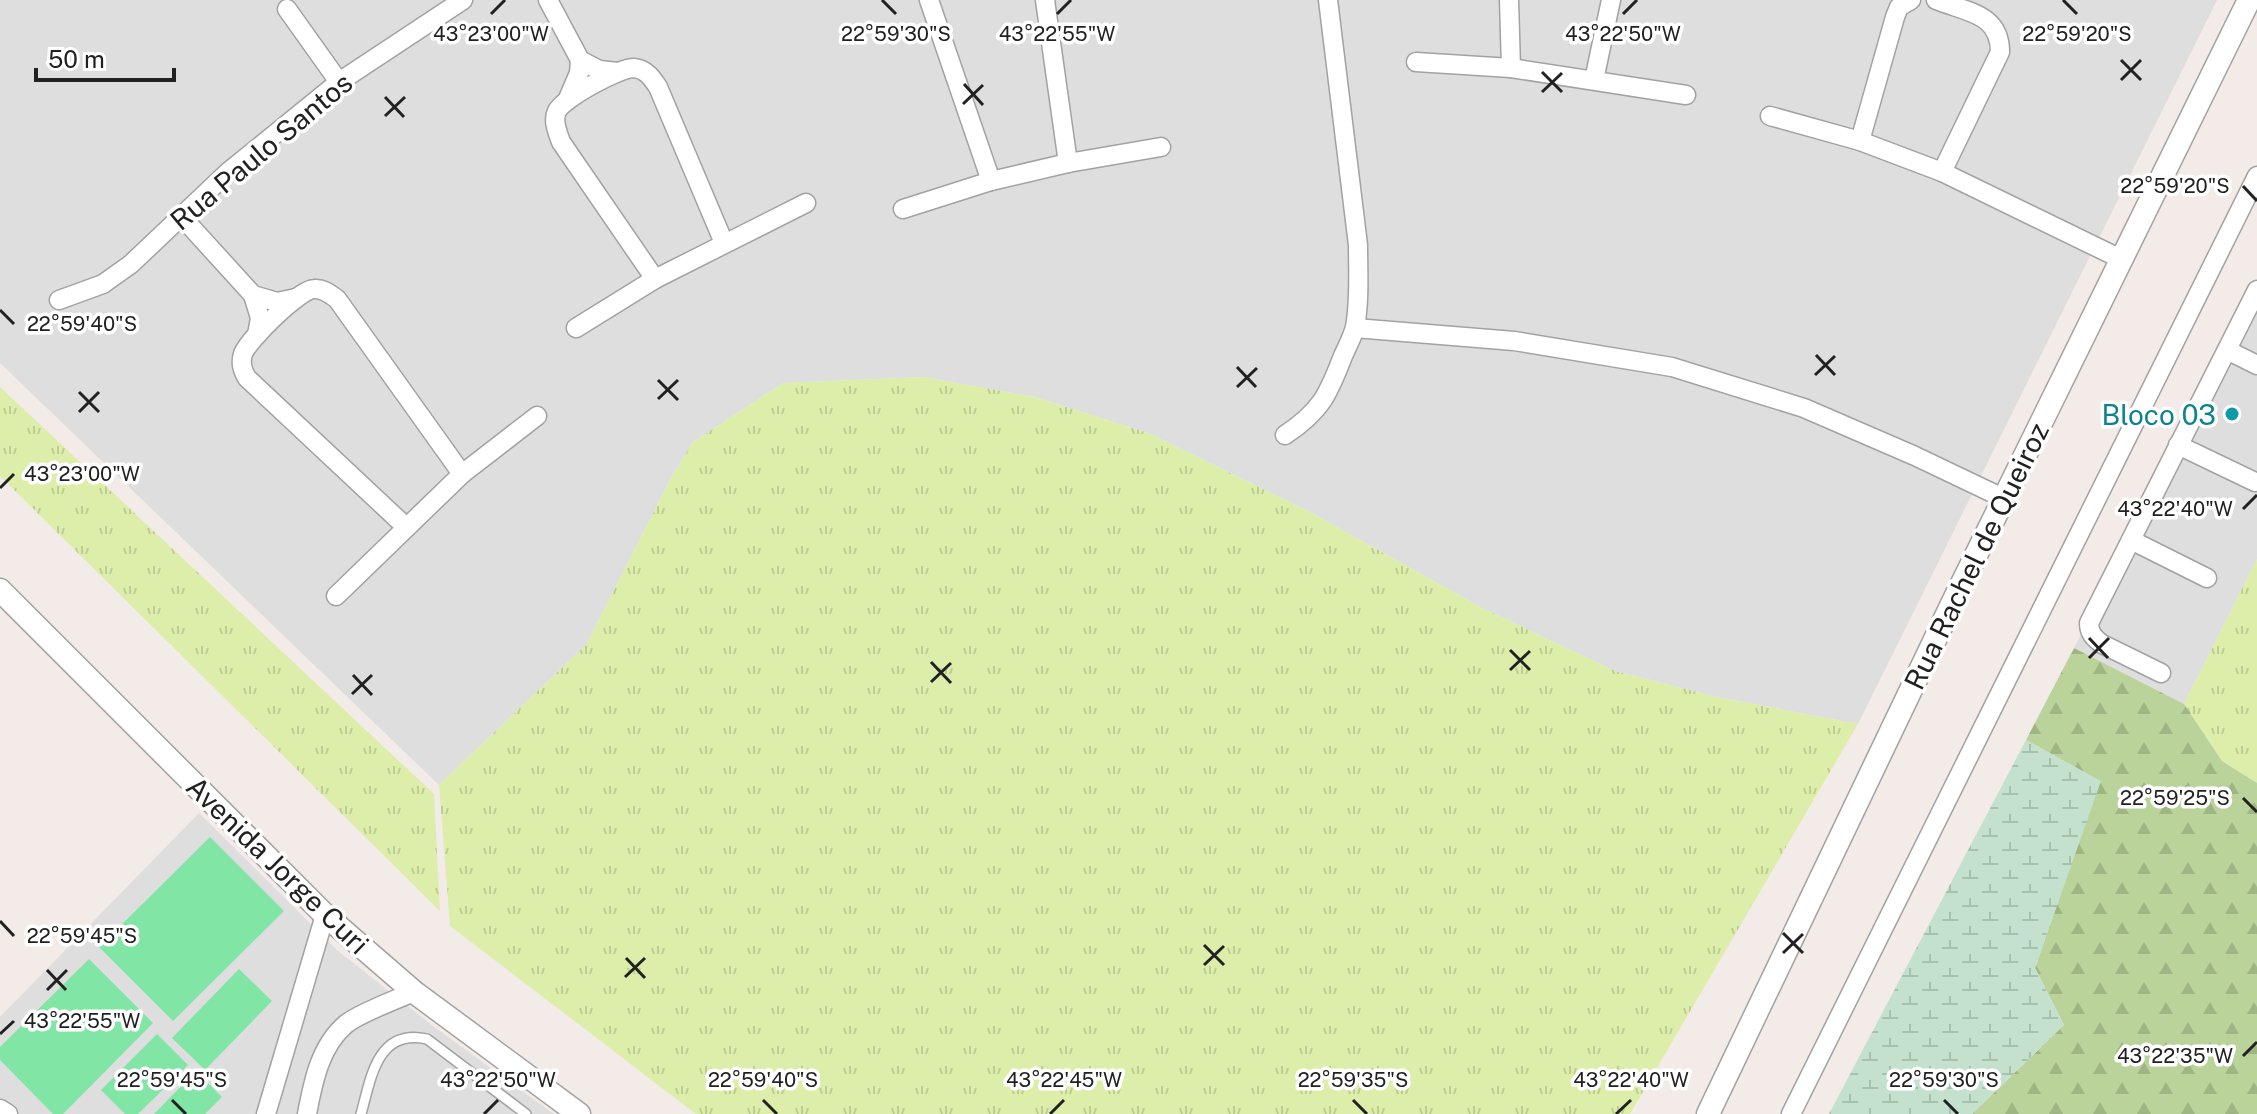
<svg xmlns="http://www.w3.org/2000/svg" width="2257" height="1114" viewBox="0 0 2257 1114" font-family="'Public Sans',sans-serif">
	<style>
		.residential { fill: #dfdede }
		.grass { fill: url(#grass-tufts) }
		.forest { fill: url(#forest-firs) }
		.wetland { fill: url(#wetland-marsh) }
		.pitch { fill: #81e5a5 }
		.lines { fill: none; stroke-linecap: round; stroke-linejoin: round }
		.service-casing { stroke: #a2a2a2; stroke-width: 12 }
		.minor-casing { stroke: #a2a2a2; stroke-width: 21 }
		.tertiary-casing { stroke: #a2a2a2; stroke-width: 25 }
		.service { stroke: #fff; stroke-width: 9 }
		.minor { stroke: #fff; stroke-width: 18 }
		.tertiary { stroke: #fff; stroke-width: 22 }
		.ticks { fill: none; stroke: #212121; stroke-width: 3 }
		.culture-dot { fill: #0f9aa8; stroke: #fff; stroke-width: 3 }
		.labels { text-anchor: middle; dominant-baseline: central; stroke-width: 7; stroke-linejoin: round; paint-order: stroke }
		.street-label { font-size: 28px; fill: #212121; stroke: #fff }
		.culture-label { font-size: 28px; fill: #0d838f; stroke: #fff; text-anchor: end }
		.ticks-label { font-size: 20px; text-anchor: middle; fill: #212121; stroke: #fff; stroke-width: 7; stroke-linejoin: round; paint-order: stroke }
	</style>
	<defs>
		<pattern id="grass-tufts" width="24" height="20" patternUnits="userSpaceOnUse" patternTransform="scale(2)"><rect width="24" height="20" fill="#ddeeab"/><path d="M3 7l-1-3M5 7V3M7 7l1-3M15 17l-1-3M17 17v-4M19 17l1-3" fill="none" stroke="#bdcc93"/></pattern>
		<pattern id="forest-firs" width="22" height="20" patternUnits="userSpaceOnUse" patternTransform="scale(2)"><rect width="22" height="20" fill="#b9d39a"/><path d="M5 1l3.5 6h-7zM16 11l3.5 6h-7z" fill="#9fb584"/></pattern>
		<pattern id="wetland-marsh" width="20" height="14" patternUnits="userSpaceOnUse" patternTransform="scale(2)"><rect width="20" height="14" fill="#c3e1cc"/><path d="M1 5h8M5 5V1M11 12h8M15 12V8" fill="none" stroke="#a7c1af"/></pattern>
	</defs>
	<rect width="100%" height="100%" fill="#f2ebe7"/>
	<g class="residential">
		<path d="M 0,0 L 2217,0 L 1858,724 L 1717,697 L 1615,671 L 1482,608 L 1310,512 L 1148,433 L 1035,397 L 923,377 L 783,383 L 693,442 L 671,478 L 586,645 L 439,785 L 0,363 Z"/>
		<path d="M 2257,281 L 2257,559 L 2184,704 L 2074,648 Z"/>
		<path d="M 199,813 L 337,950 L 433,1026 L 554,1114 L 0,1114 L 0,1017 Z"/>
	</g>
	<g class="grass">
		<path d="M 923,377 L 1035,397 L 1148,433 L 1310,512 L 1482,608 L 1615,671 L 1717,697 L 1858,724 L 1630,1114 L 696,1114 L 450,926 L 439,785 L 586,645 L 671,478 L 693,442 L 783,383 Z"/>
		<path d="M 0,387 L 434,794 L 440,911 L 0,476 Z"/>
		<path d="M 2257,559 L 2257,783 L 2222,761 L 2184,704 Z"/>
	</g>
	<path class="forest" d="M 2074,648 L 2184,704 L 2222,761 L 2257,783 L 2257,1114 L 1972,1114 L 2064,1025 L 2035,968 L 2100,781 L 2026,740 Z"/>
	<path class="wetland" d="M 2026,740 L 2101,781 L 2035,968 L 2064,1025 L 1972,1114 L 1829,1114 Z"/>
	<g class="pitch">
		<path d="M 210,837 L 284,911 L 173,1021 L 99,947 Z"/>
		<path d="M 89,959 L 153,1023 L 63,1114 L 53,1114 L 0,1060 L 0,1047 Z"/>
		<path d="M 239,969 L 272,1001 L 205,1070 L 172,1038 Z"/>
		<path d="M 157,1034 L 188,1065 L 138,1114 L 125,1114 L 101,1090 Z"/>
		<path d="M 196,1071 L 222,1097 L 205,1114 L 154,1114 Z"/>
	</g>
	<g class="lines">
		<defs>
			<path id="service" d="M 361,1114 C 371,1078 377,1028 427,1039 L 526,1114"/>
			<g id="minor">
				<path d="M 548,0 L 580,60"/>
				<path d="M 929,0 L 991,181"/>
				<path d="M 1045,0 L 1068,163"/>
				<path d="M 1509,0 L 1511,68"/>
				<path d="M 1936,0 C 1966,12 2000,13 2000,52 L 1942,172"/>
				<path d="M 287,9 L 339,82"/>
				<path d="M 1416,62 L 1511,68 L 1686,95"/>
				<path d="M 1594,80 L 1611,0"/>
				<path d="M 567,101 L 579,73 L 580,60 L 599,70 L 618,72"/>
				<path d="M 1770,116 L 1860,141 L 1942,172 L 2121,259"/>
				<path d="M 1860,141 L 1895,17 L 1899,7 L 1911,0"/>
				<path d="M 903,209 L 991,181 L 1068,163 L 1161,147"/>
				<path d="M 182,217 L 253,295"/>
				<path d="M 655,279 L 561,142 C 558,133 552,121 557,111 C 564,98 619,68 634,68 C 646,69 652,78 658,87 L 724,243"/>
				<path d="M 59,300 L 103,284 L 131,264 L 227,173 L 339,82 L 463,0"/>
				<path d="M 576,328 L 655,279 L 806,203"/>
				<path d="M 1355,328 L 1514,341 L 1672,367 L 1804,408 L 1915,456 L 2003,498"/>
				<path d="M 257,335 L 260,318 L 253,295 L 277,302 L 296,298"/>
				<path d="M 2227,350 L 2257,365"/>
				<path d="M 1285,435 C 1321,411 1328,395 1343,356 C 1347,347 1353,336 1355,327 C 1360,300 1358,271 1358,245 L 1328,0"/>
				<path d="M 2178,445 L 2255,482"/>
				<path d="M 406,527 L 247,378 C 242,370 240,363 243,354 C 248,340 300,289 314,289 C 323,288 330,294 337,299 L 462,474"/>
				<path d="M 2131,540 L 2207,578"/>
				<path d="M 336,596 L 462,474 L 537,416"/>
				<path d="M 2161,673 L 2102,644 C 2094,638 2089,633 2089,623 L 2257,290"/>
				<path d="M 0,1109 L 8,1114"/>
				<path d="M 266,1114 L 325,915"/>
				<path d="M 307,1114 C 313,1082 320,1046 346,1024 C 360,1013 397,999 414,992"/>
				<path d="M 1791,1114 L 2257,176"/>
			</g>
			<g id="tertiary">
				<path d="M 0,590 L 325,915 L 414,992 L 579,1114"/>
				<path d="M 1708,1114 L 1951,606 L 2249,0"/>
			</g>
		</defs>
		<use href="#service" class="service-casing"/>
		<use href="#minor" class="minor-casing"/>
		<use href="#tertiary" class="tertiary-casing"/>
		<use href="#service" class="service"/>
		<use href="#minor" class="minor"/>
		<use href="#tertiary" class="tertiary"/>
	</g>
	<path class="ticks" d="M 882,0 L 896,14M 2063,0 L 2077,14M 491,14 L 505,0M 1057,14 L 1071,0M 1623,14 L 1637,0M 2121,60 L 2141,80M 1542,72 L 1562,92M 2121,80 L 2141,60M 964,84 L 983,105M 1542,92 L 1562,73M 385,97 L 404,117M 963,104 L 983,85M 385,116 L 405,97M 2243,186 L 2257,201M 0,310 L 14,324M 1816,355 L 1835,375M 1237,367 L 1256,387M 1815,375 L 1835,356M 658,380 L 678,400M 1237,387 L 1257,368M 79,392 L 99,412M 658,399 L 678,380M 79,412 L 99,392M 0,488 L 14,474M 2243,509 L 2257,495M 2089,638 L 2108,658M 1510,650 L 1530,670M 2089,658 L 2109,638M 931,662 L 951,683M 1510,670 L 1530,651M 353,675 L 372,695M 931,682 L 951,663M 352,694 L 372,675M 2243,798 L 2257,812M 0,921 L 14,936M 1783,933 L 1803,953M 1204,945 L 1224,965M 1783,953 L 1803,934M 626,958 L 645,978M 1204,965 L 1224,946M 47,970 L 66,990M 625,977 L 645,958M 47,990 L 67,970M 0,1034 L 14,1021M 2243,1056 L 2257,1042M 172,1100 L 186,1114M 763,1100 L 777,1114M 1353,1100 L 1367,1114M 1944,1100 L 1958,1114M 484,1114 L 498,1100M 1050,1114 L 1064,1100M 1616,1114 L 1631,1100"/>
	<circle class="culture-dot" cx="2232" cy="414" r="8"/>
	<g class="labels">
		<g class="street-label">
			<text transform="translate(261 151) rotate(-40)">Rua Paulo Santos</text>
			<text transform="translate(1976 556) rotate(-64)">Rua Rachel de Queiroz</text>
			<text transform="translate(278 865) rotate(44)">Avenida Jorge Curi</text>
		</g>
		<g class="culture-label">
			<text x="2216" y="414">Bloco 03</text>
		</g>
	</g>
	<g class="ticks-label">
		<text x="491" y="41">43°23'00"W</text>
		<text x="1057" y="41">43°22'55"W</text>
		<text x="1623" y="41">43°22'50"W</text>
		<text x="896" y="41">22°59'30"S</text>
		<text x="2077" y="41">22°59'20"S</text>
		<text x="2175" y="193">22°59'20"S</text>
		<text x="82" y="331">22°59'40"S</text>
		<text x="82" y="481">43°23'00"W</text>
		<text x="2175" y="516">43°22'40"W</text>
		<text x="2175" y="805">22°59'25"S</text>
		<text x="82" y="943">22°59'45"S</text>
		<text x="82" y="1028">43°22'55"W</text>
		<text x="2175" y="1063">43°22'35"W</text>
		<text x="172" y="1087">22°59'45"S</text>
		<text x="763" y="1087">22°59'40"S</text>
		<text x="1353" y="1087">22°59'35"S</text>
		<text x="1944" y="1087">22°59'30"S</text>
		<text x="498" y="1087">43°22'50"W</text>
		<text x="1064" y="1087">43°22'45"W</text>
		<text x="1631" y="1087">43°22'40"W</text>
	</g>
	<path d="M36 68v12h138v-12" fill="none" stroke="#212121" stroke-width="4"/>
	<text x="48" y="68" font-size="24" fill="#212121" stroke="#ffffff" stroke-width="6" paint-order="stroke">50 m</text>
</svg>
